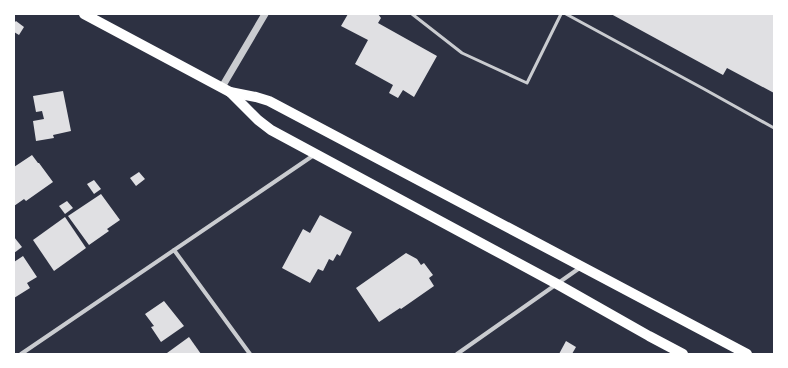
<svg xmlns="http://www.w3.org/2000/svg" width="788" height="368" viewBox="0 0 788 368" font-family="Georgia,serif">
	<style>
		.building { fill: #e0e0e3 }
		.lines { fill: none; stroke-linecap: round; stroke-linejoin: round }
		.service { stroke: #caccd0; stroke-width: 3 }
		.minor { stroke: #caccd0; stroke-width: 4 }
		.tertiary { stroke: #caccd0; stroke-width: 7 }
		.primary { stroke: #fff; stroke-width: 10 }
	</style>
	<rect width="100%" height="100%" fill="#2d3142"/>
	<g class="building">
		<path d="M 348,14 L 378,14 L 381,18 L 378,23 L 437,56 L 414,97 L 403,90 L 398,98 L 389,93 L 393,85 L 355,64 L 368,40 L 341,26 Z"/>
		<path d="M 611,14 L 774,14 L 774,93 L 727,68 L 723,75 Z"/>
		<path d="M 16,21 L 24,27 L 19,35 L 14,32 L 14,23 Z"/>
		<path d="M 63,91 L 71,131 L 53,135 L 54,138 L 36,141 L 33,121 L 44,119 L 42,111 L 36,112 L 33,96 Z"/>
		<path d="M 32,155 L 38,163 L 39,163 L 53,182 L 26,201 L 24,199 L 14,206 L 14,167 Z"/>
		<path d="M 139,172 L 145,179 L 136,186 L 130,178 Z"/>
		<path d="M 94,180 L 101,189 L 94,194 L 87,184 Z"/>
		<path d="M 101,194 L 120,220 L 107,229 L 109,231 L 89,245 L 68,216 Z"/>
		<path d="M 67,201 L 73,208 L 65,214 L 59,206 Z"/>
		<path d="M 320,215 L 352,232 L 340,256 L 337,254 L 333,261 L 329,259 L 323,271 L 318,269 L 310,283 L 282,268 L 303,229 L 310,233 Z"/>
		<path d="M 65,217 L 86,248 L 54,271 L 33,240 Z"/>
		<path d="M 14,237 L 22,247 L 14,253 Z"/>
		<path d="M 406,253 L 417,259 L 421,265 L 424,263 L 433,275 L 429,278 L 434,286 L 401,309 L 400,308 L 379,322 L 356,288 Z"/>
		<path d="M 23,256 L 37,277 L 27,283 L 30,288 L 14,298 L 14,262 Z"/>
		<path d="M 164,301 L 184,326 L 161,342 L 151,327 L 154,326 L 145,314 Z"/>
		<path d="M 189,337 L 201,354 L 168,354 L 167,353 Z"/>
		<path d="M 566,341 L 576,347 L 572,354 L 559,354 Z"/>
	</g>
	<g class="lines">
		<g class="service">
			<path d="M 412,14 L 462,53 L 527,83 L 561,14"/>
			<path d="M 566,14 L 704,89 L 774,128"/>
		</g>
		<g class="minor">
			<path d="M 174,250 L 250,354"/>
			<path d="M 21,354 L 314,155"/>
			<path d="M 457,354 L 581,267"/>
		</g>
		<path class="tertiary" d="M 222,87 L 265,14"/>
		<g class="primary">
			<path d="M 84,14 L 230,92 L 256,97 L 269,101 L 747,354"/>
			<path d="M 230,92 L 258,120 L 271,130 L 557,284 L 649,336 L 683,354"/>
		</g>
	</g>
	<rect width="788" height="368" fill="none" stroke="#ffffff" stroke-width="30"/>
</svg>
